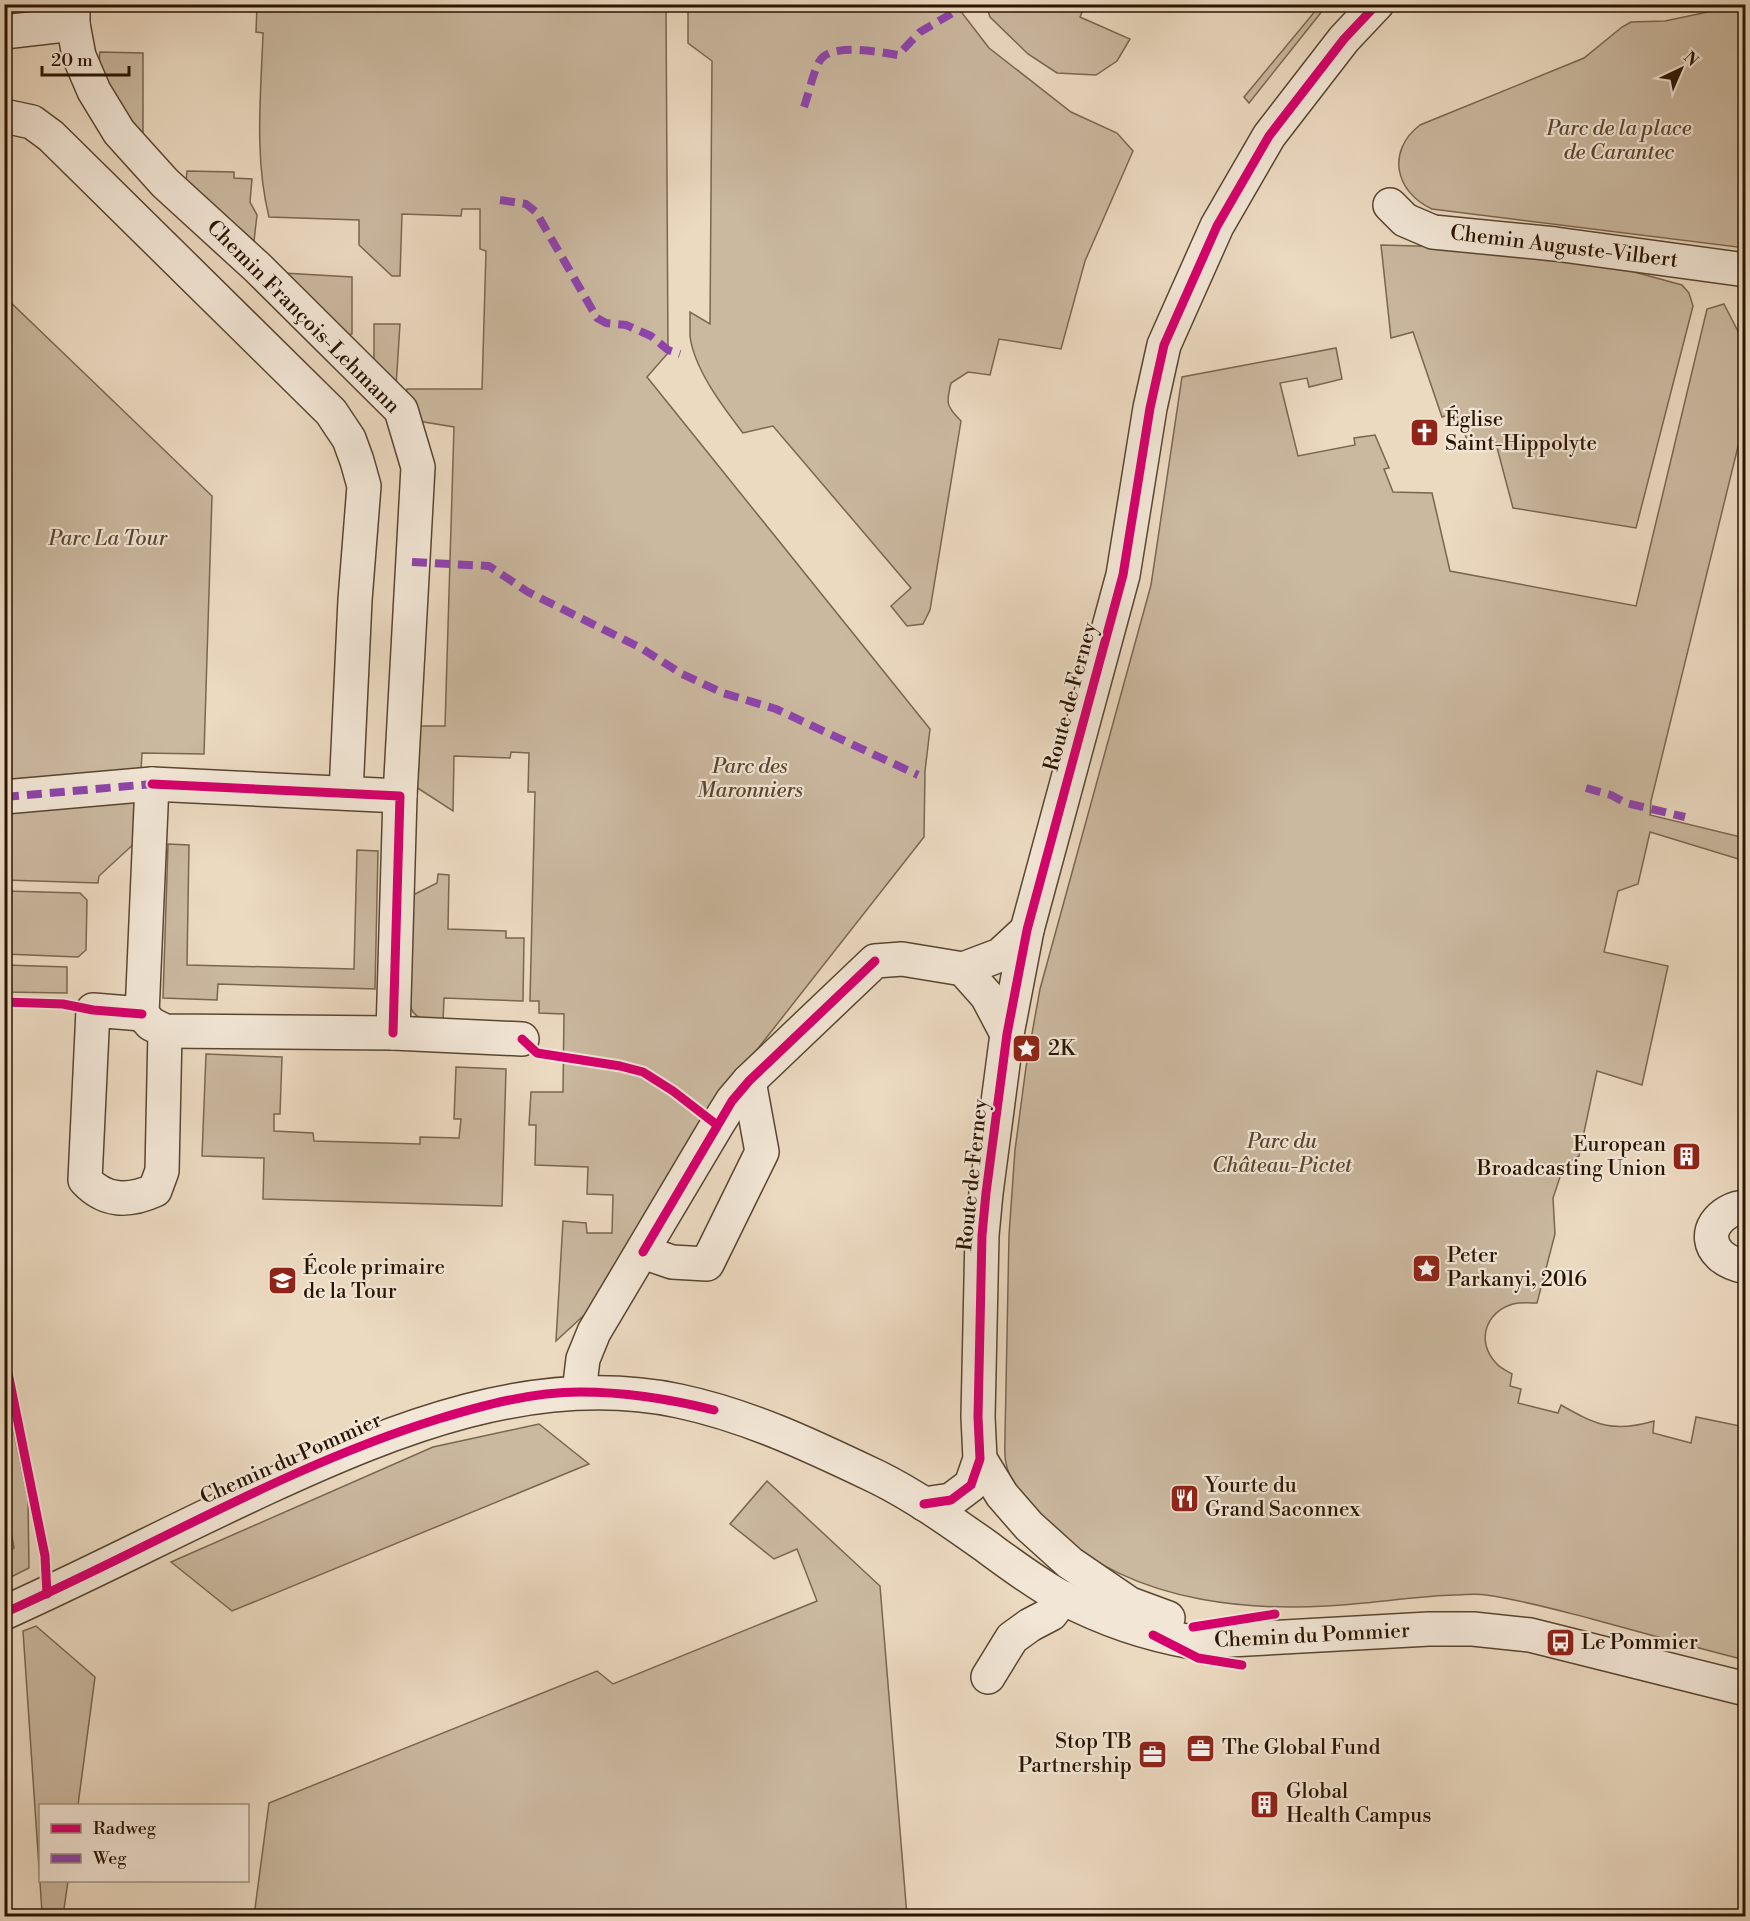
<svg xmlns="http://www.w3.org/2000/svg" width="1750" height="1921" viewBox="0 0 1750 1921" font-family="'Libre Bodoni',serif">
	<style>
		.green { fill: #cab89f; stroke: #7a6650; stroke-width: 1.5 }
		.lines { fill: none; stroke-linecap: round; stroke-linejoin: round }
		.minor-casing { stroke: #5a4530; stroke-width: 36 }
		.minor { stroke: #f2e6d6; stroke-width: 33 }
		.quiet { stroke: #8e44ad; stroke-width: 8; stroke-dasharray: 15 8; stroke-linecap: butt }
		.cycleway-casing { stroke: #f2e6d6; stroke-width: 13 }
		.cycleway { stroke: #d6006c; stroke-width: 9 }
		.labels { text-anchor: middle; dominant-baseline: central; stroke-width: 4.5; stroke-linejoin: round; paint-order: stroke }
		.park-label { font-size: 21px; font-style: italic; fill: #5a4530; stroke: #f2e6d6 }
		.street-label { font-size: 21px; fill: #2a1400; stroke: #f2e6d6 }
		.poi-label { font-size: 21px; fill: #2a1400; stroke: #f2e6d6; text-anchor: start }
	</style>
	<rect width="100%" height="100%" fill="#ebd9c0"/>
	<filter id="stains"><feTurbulence type="fractalNoise" baseFrequency=".00333" numOctaves="4"/><feColorMatrix values="0 0 0 0 .2 0 0 0 0 .09 0 0 0 0 .02 0 0 0 .5 -.17"/></filter>
	<radialGradient id="worn" r=".72"><stop offset=".6" stop-color="#630" stop-opacity="0"/><stop offset="1" stop-color="#630" stop-opacity=".3"/></radialGradient>
	<g class="green">
		<path d="M 1321,4 L 1327,5 L 1249,103 L 1244,97 Z"/>
		<path d="M 257,5 L 666,5 L 668,353 L 647,377 L 930,729 L 925,771 L 924,837 L 719,1098 L 594,1306 L 556,1341 L 563,1221 L 586,1223 L 587,1233 L 612,1233 L 613,1195 L 587,1194 L 588,1167 L 535,1165 L 536,1125 L 529,1125 L 531,1092 L 563,1092 L 564,1014 L 539,1013 L 539,1001 L 530,1001 L 535,792 L 528,792 L 529,753 L 511,752 L 510,758 L 454,756 L 453,811 L 416,787 L 419,726 L 445,726 L 454,427 L 418,421 L 406,399 L 407,389 L 482,389 L 486,251 L 480,249 L 480,209 L 462,209 L 461,216 L 402,214 L 400,276 L 392,276 L 359,245 L 359,220 L 269,217 C 254,157 261,94 263,33 L 256,32 Z"/>
		<path d="M 688,5 L 956,5 L 989,48 L 1071,112 L 1117,133 L 1133,151 L 1085,261 L 1061,349 L 999,339 L 990,375 L 968,372 L 951,383 C 946,403 946,406 961,421 L 930,610 L 923,624 L 907,626 L 891,606 L 911,588 L 773,426 L 743,433 C 723,407 694,369 690,336 C 690,328 690,320 690,312 L 710,324 L 712,61 L 688,43 Z"/>
		<path d="M 986,5 L 1085,5 L 1080,17 L 1130,39 L 1117,61 L 1096,75 L 1057,73 L 1028,54 L 990,17 Z"/>
		<path d="M 1735,5 L 1746,5 L 1745,248 L 1432,209 C 1395,192 1386,151 1420,125 L 1584,58 L 1622,27 L 1631,22 L 1665,21 L 1717,10 Z"/>
		<path d="M 100,52 L 143,53 L 143,132 L 138,131 C 125,111 95,77 100,52 Z"/>
		<path d="M 187,171 L 234,172 L 234,178 L 252,179 L 250,202 L 257,215 L 254,241 L 249,242 L 186,182 Z"/>
		<path d="M 1381,245 L 1452,247 L 1518,253 L 1627,270 L 1682,285 L 1689,293 L 1693,306 L 1636,528 L 1513,508 L 1495,440 L 1471,448 L 1455,413 L 1442,417 L 1413,332 L 1391,338 Z"/>
		<path d="M 283,273 L 352,277 L 352,334 L 345,336 Z"/>
		<path d="M 4,296 L 212,496 L 204,754 L 142,753 L 137,841 L 99,876 L 98,883 L 5,880 Z"/>
		<path d="M 1724,304 L 1745,345 L 1745,418 L 1651,801 L 1650,815 L 1745,838 L 1745,861 L 1650,832 L 1638,884 L 1618,891 L 1604,952 L 1668,966 L 1642,1085 L 1597,1071 L 1579,1156 L 1564,1165 L 1553,1198 L 1555,1234 L 1537,1303 C 1530,1303 1521,1302 1513,1304 C 1485,1312 1476,1342 1496,1363 C 1500,1368 1507,1371 1512,1374 L 1510,1386 L 1521,1389 L 1518,1403 L 1558,1413 L 1561,1405 C 1596,1425 1613,1433 1654,1421 L 1653,1433 L 1691,1443 L 1696,1417 L 1745,1427 L 1745,1660 C 1694,1647 1643,1633 1592,1619 C 1557,1610 1522,1600 1486,1595 C 1476,1593 1465,1595 1455,1595 C 1424,1596 1395,1600 1364,1603 C 1260,1614 1137,1606 1056,1531 C 1036,1513 1011,1491 1006,1463 C 1004,1455 1005,1445 1005,1436 L 1009,1235 L 1015,1150 L 1026,1067 L 1040,989 L 1151,585 L 1182,377 L 1336,348 L 1342,379 L 1309,387 L 1307,378 L 1280,383 L 1298,456 L 1355,445 L 1354,438 L 1375,435 L 1389,468 L 1384,469 L 1393,492 L 1432,493 L 1450,571 L 1636,606 L 1707,309 Z"/>
		<path d="M 374,324 L 400,324 L 396,387 L 374,363 Z"/>
		<path d="M 168,844 L 189,845 L 187,965 L 354,969 L 357,850 L 378,851 L 375,989 L 218,984 L 217,1000 L 163,998 Z"/>
		<path d="M 438,874 L 449,875 L 448,929 L 506,931 L 506,938 L 524,938 L 523,1001 L 444,998 L 443,1021 C 432,1021 421,1022 413,1012 C 402,994 412,919 413,895 L 437,883 Z"/>
		<path d="M 5,891 L 80,893 L 87,900 L 86,950 L 78,957 L 5,954 Z"/>
		<path d="M 5,965 L 67,967 L 67,993 L 5,992 Z"/>
		<path d="M 206,1054 L 282,1057 L 280,1114 L 274,1114 L 274,1131 L 313,1133 L 314,1141 L 420,1144 L 420,1137 L 459,1138 L 461,1119 L 454,1119 L 456,1067 L 506,1069 L 502,1206 L 263,1199 L 264,1158 L 202,1156 Z"/>
		<path d="M 4,1386 L 28,1500 L 29,1568 L 5,1580 L 5,1554 L 14,1548 L 5,1500 Z"/>
		<path d="M 539,1424 L 589,1464 L 232,1611 L 171,1562 L 433,1447 Z"/>
		<path d="M 767,1481 L 880,1586 L 907,1916 L 254,1916 L 269,1803 L 597,1671 L 613,1684 L 817,1601 L 797,1549 L 774,1559 L 730,1524 Z"/>
		<path d="M 36,1626 L 95,1677 L 78,1805 L 40,1806 L 40,1880 L 68,1881 L 63,1916 L 18,1916 L 42,1912 L 23,1631 Z"/>
	</g>
	<g class="lines">
		<defs>
			<g id="minor">
				<path d="M 73,4 L 73,24 L 79,56 L 94,91 L 119,132 L 165,183 L 258,268 L 401,410 L 418,467 L 400,796 L 393,1033"/>
				<path d="M 4,32 L 73,24"/>
				<path d="M 4,116 L 32,122 L 51,136 L 331,412 L 349,439 L 357,461 L 364,486 L 355,600 L 346,793"/>
				<path d="M 1390,205 L 1405,220 L 1433,232 L 1555,244 L 1746,270"/>
				<path d="M 152,784 L 142,1014 L 151,1024 L 165,1031 L 393,1033 L 522,1039"/>
				<path d="M 4,797 L 152,784 L 400,796"/>
				<path d="M 963,969 L 987,996 L 1007,1034"/>
				<path d="M 142,1014 L 93,1010 L 85,1180 C 105,1202 129,1202 155,1190 L 162,1171 L 165,1031"/>
				<path d="M 1746,1207 C 1720,1208 1699,1235 1720,1255 C 1727,1262 1737,1265 1746,1267"/>
				<path d="M 643,1252 L 672,1262 L 707,1264 L 762,1152 L 749,1081"/>
				<path d="M 579,1392 L 583,1359 L 594,1332 L 717,1125 L 732,1101 L 749,1081 L 875,961 L 902,959 L 963,969 L 1000,955 L 1027,930"/>
				<path d="M 980,1459 L 1002,1495 L 1029,1526 L 1070,1563 L 1130,1604 L 1168,1618"/>
				<path d="M 924,1504 L 951,1500 L 971,1485 L 980,1459 L 978,1417 L 982,1235 L 986,1193 L 1007,1034 L 1027,930 L 1123,575 L 1150,408 L 1164,345 L 1217,226 L 1269,136 L 1344,39 L 1377,4"/>
				<path d="M 4,1613 C 93,1573 179,1528 268,1487 C 396,1428 536,1371 679,1401 C 750,1416 814,1447 879,1478 C 915,1496 949,1520 983,1544 C 1009,1563 1035,1583 1063,1598 C 1105,1620 1146,1634 1192,1642 L 1429,1629 L 1473,1629 L 1530,1635 L 1746,1689"/>
				<path d="M 988,1677 L 1012,1638 L 1030,1625 L 1051,1614 L 1063,1598"/>
			</g>
		</defs>
		<use href="#minor" class="minor-casing"/>
		<use href="#minor" class="minor"/>
		<g class="quiet">
			<path d="M 804,107 C 809,93 812,76 819,62 C 829,42 879,52 898,55 L 920,32 L 968,4"/>
			<path d="M 500,200 L 526,204 L 536,212 L 597,318 L 606,323 L 626,325 L 651,336 L 668,350 L 680,354"/>
			<path d="M 412,562 L 489,566 L 528,592 L 641,648 L 682,674 L 723,693 L 776,709 L 918,775"/>
			<path d="M 1586,788 L 1611,795 L 1626,803 L 1685,817"/>
			<path d="M 4,797 L 152,784"/>
		</g>
		<defs>
			<g id="cycleway">
				<path d="M 152,784 L 400,796 L 393,1033"/>
				<path d="M 4,1002 L 63,1004 L 93,1010 L 142,1014"/>
				<path d="M 522,1039 L 537,1053 L 620,1066 L 643,1072 L 673,1091 L 717,1125"/>
				<path d="M 643,1252 L 732,1101 L 749,1081 L 875,961"/>
				<path d="M 4,1353 L 45,1556 L 47,1594"/>
				<path d="M 924,1504 L 951,1500 L 971,1485 L 980,1459 L 978,1417 L 982,1235 L 986,1193 L 1007,1034 L 1027,930 L 1123,575 L 1150,408 L 1164,345 L 1217,226 L 1269,136 L 1344,39 L 1377,4"/>
				<path d="M 4,1613 C 149,1549 286,1466 438,1419 C 484,1405 532,1392 580,1392 C 626,1392 670,1399 714,1410"/>
				<path d="M 1193,1627 L 1275,1614"/>
				<path d="M 1153,1635 L 1198,1658 L 1242,1665"/>
			</g>
		</defs>
		<use href="#cycleway" class="cycleway-casing"/>
		<use href="#cycleway" class="cycleway"/>
	</g>
	<defs>
		<symbol id="church-square" viewBox="-11 -11 22 22"><rect x="-9" y="-9" width="18" height="18" rx="4" fill="#8f2418" stroke="#f2e6d6"/><path d="M-1.2-6h2.4v3.5h3.3v2.4h-3.3V6h-2.4V-.1h-3.3v-2.4h3.3Z" fill="#fff"/></symbol>
		<symbol id="sight-square" viewBox="-11 -11 22 22"><rect x="-9" y="-9" width="18" height="18" rx="4" fill="#8f2418" stroke="#f2e6d6"/><path d="M0-6L1.8-2.2L6-1.7L2.9 1.2L3.7 5.4L0 3.3L-3.7 5.4L-2.9 1.2L-6-1.7L-1.8-2.2Z" fill="#fff"/></symbol>
		<symbol id="building-square" viewBox="-11 -11 22 22"><rect x="-9" y="-9" width="18" height="18" rx="4" fill="#8f2418" stroke="#f2e6d6"/><path d="M-4-6H4V6H1V3H-1V6H-4ZM-2.5-4.3h1.7v1.8h-1.7ZM.8-4.3h1.7v1.8H.8ZM-2.5-1h1.7V.8h-1.7ZM.8-1h1.7V.8H.8Z" fill="#fff"/></symbol>
		<symbol id="school-square" viewBox="-11 -11 22 22"><rect x="-9" y="-9" width="18" height="18" rx="4" fill="#8f2418" stroke="#f2e6d6"/><path d="M0-5L7-2L0 1L-7-2ZM-4 1L0 2.5L4 1V4Q0 6-4 4Z" fill="#fff"/></symbol>
		<symbol id="restaurant-square" viewBox="-11 -11 22 22"><rect x="-9" y="-9" width="18" height="18" rx="4" fill="#8f2418" stroke="#f2e6d6"/><path d="M-5-6h1v4h1v-4h1v4h1v-4h1v5L-1.5 .5V6h-2V.5L-5-1ZM5-6V6H3V1.5H1.5Q1.5-4 5-6Z" fill="#fff"/></symbol>
		<symbol id="bus-square" viewBox="-11 -11 22 22"><rect x="-9" y="-9" width="18" height="18" rx="4" fill="#8f2418" stroke="#f2e6d6"/><path d="M-5-6H5V4H4V6H2V4H-2V6H-4V4H-5ZM-3.5-4V0h7V-4ZM-3.5 1.2v1.5H-2V1.2ZM2 1.2v1.5H3.5V1.2Z" fill="#fff"/></symbol>
		<symbol id="office-square" viewBox="-11 -11 22 22"><rect x="-9" y="-9" width="18" height="18" rx="4" fill="#8f2418" stroke="#f2e6d6"/><path d="M-6-3h4V-5.5h4V-3h4V5H-6ZM-1-4.5V-3h2v-1.5ZM-6 0V1H6V0Z" fill="#fff"/></symbol>
	</defs>
	<g fill-rule="evenodd">
		<use href="#church-square" x="1408" y="416" width="33" height="33"/>
		<use href="#sight-square" x="1010" y="1032" width="33" height="33"/>
		<use href="#building-square" x="1670" y="1140" width="33" height="33"/>
		<use href="#sight-square" x="1410" y="1252" width="33" height="33"/>
		<use href="#school-square" x="266" y="1264" width="33" height="33"/>
		<use href="#restaurant-square" x="1168" y="1482" width="33" height="33"/>
		<use href="#bus-square" x="1544" y="1626" width="33" height="33"/>
		<use href="#office-square" x="1184" y="1732" width="33" height="33"/>
		<use href="#office-square" x="1136" y="1738" width="33" height="33"/>
		<use href="#building-square" x="1248" y="1788" width="33" height="33"/>
	</g>
	<g class="labels">
		<g class="park-label">
			<text x="1619" y="129">Parc de la place<tspan x="1619" dy="24">de Carantec</tspan></text>
			<text x="108" y="539">Parc La Tour</text>
			<text x="750" y="767">Parc des<tspan x="750" dy="24">Maronniers</tspan></text>
			<text x="1282" y="1142">Parc du<tspan x="1282" dy="24">Château-Pictet</tspan></text>
		</g>
		<g class="street-label">
			<text transform="translate(1564 247) rotate(7)">Chemin Auguste-Vilbert</text>
			<text transform="translate(303 317) rotate(45)">Chemin François-Lehmann</text>
			<text transform="translate(1071 697) rotate(-75)">Route de Ferney</text>
			<text transform="translate(973 1175) rotate(-84)">Route de Ferney</text>
			<text transform="translate(291 1459) rotate(-24)">Chemin du Pommier</text>
			<text transform="translate(1312 1636) rotate(-3)">Chemin du Pommier</text>
		</g>
		<g class="poi-label">
			<text x="1445" y="420">Église<tspan x="1445" dy="24">Saint-Hippolyte</tspan></text>
			<text x="1048" y="1049">2K</text>
			<text x="1666" y="1145" text-anchor="end">European<tspan x="1666" dy="24">Broadcasting Union</tspan></text>
			<text x="1447" y="1256">Peter<tspan x="1447" dy="24">Parkanyi, 2016</tspan></text>
			<text x="303" y="1268">École primaire<tspan x="303" dy="24">de la Tour</tspan></text>
			<text x="1205" y="1486">Yourte du<tspan x="1205" dy="24">Grand Saconnex</tspan></text>
			<text x="1581" y="1643">Le Pommier</text>
			<text x="1132" y="1742" text-anchor="end">Stop TB<tspan x="1132" dy="24">Partnership</tspan></text>
			<text x="1222" y="1748">The Global Fund</text>
			<text x="1286" y="1792">Global<tspan x="1286" dy="24">Health Campus</tspan></text>
		</g>
	</g>
	<rect width="1750" height="1921" fill="none" stroke="#ebd9c0" stroke-width="24"/>
	<rect x="6" y="6" width="1738" height="1909" fill="none" stroke="#2a1400" stroke-width="3"/>
	<rect x="12" y="12" width="1726" height="1897" fill="none" stroke="#2a1400" stroke-width="1.5"/>
	<rect x="39" y="1804" width="210" height="78" fill="#f2e6d6" stroke="#a29280" stroke-width="1.5"/>
	<rect x="51" y="1824" width="30" height="9" fill="#d6006c" stroke="#a29280" stroke-width="1.5"/>
	<text x="93" y="1834" font-size="18" fill="#2a1400">Radweg</text>
	<rect x="51" y="1854" width="30" height="9" fill="#8e44ad" stroke="#a29280" stroke-width="1.5"/>
	<text x="93" y="1864" font-size="18" fill="#2a1400">Weg</text>
	<g transform="translate(1681 69) rotate(44)" stroke="#f2e6d6" stroke-width="4.5" paint-order="stroke">
	<path d="M0-4.5L10 22L0 15L-10 22Z" fill="#2a1400"/>
	<text y="-9" font-size="16" font-weight="bold" text-anchor="middle" fill="#2a1400">N</text>
	</g>
	<path d="M42 66v9h87v-9" fill="none" stroke="#2a1400" stroke-width="3"/>
	<text x="51" y="66" font-size="18" fill="#2a1400" stroke="#f2e6d6" stroke-width="4.5" paint-order="stroke">20 m</text>
	<rect width="100%" height="100%" filter="url(#stains)"/>
	<rect width="100%" height="100%" fill="url(#worn)"/>
</svg>
